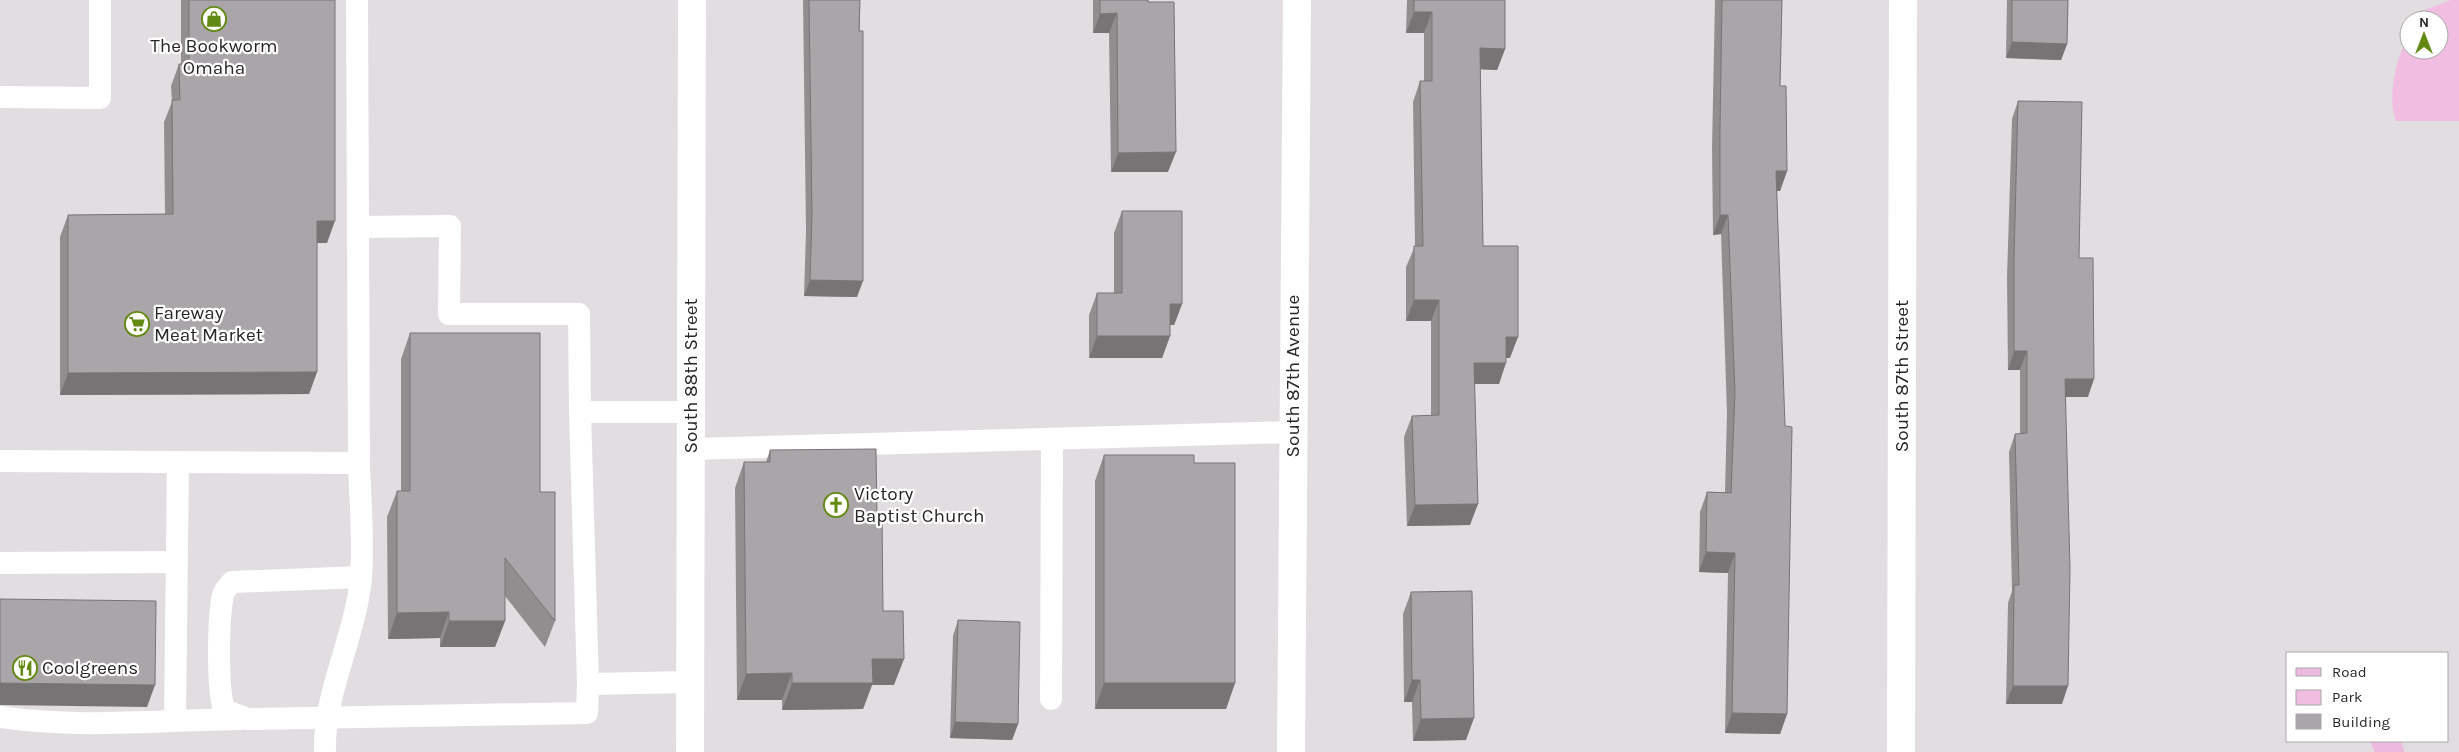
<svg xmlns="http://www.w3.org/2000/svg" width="2459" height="752" viewBox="0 0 2459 752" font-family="Karla,sans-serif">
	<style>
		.green { fill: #f1bde1 }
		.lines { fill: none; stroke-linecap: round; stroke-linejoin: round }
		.service { stroke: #fff; stroke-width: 22 }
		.minor { stroke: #fff; stroke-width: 28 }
		.primary { stroke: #edbadf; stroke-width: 28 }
		.wall { fill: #928e90 }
		.shaded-wall { fill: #777476 }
		.building { fill: #aaa5a8; stroke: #777476 }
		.labels { text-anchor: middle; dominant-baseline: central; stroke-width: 4.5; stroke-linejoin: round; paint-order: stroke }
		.poi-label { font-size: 19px; fill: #282627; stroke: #fff; text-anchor: start }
		.street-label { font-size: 19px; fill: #282627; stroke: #fff }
	</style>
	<rect width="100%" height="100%" fill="#e2dde0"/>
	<path class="green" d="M 2451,0 L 2459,0 L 2459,121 L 2396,121 C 2387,95 2396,58 2409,35 L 2409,50 L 2439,50 L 2439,20 L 2417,20 L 2422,11 Z"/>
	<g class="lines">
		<g class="service">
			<path d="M 0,97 L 100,98 L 100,0"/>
			<path d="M 358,227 L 450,226 L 449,314 L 579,314 L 580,412"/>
			<path d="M 690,449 L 1293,432"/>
			<path d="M 0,461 L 359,463 L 357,0"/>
			<path d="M 0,563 L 176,562"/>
			<path d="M 361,577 L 232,582 C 229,586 224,590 223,595 C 218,618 217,687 224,710 L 248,719 L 587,713 L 588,684 L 690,682"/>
			<path d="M 588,684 L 580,412 L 691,412"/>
			<path d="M 1051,699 L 1052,439"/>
			<path d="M 0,717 C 79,729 161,720 241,719"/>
			<path d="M 175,720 L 178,462"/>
			<path d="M 325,752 C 323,694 356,636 361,577 C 364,540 360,500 359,463"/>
		</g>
		<g class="minor">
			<path d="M 690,752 L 692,0"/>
			<path d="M 1291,752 L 1297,0"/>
			<path d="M 1901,752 L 1903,0"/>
		</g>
		<path class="primary" d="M 2385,741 L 2390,752"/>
	</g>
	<g class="wall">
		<path d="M 181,0 L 335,0 L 327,243 L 317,243 L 317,372 L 309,394 L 60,395 L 60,237 L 68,215 L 165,214 L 164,122 L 172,102 L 171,86 L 179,64 L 181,64 Z"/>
		<path d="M 803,0 L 860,0 L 857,297 L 804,296 L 806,231 Z"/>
		<path d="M 1093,0 L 1148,0 L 1168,172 L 1111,172 L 1109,33 L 1093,33 Z"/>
		<path d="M 1407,0 L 1505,0 L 1505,49 L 1497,70 L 1480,69 L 1483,246 L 1510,358 L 1506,358 L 1499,384 L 1474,384 L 1470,525 L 1407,526 L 1404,437 L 1412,416 L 1431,416 L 1431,321 L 1406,321 L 1406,267 L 1415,246 L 1413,102 L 1420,81 L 1424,81 L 1424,33 L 1406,33 Z"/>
		<path d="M 1715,0 L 1782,0 L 1780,86 L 1787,171 L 1780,191 L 1777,191 L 1787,714 L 1780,734 L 1725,733 L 1728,573 L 1699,572 L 1700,512 L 1707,492 L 1725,492 L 1727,413 L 1721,234 L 1713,235 L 1712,148 Z"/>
		<path d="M 2007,0 L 2068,0 L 2067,44 L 2061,60 L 2006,58 Z"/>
		<path d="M 2018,101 L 2079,258 L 2088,397 L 2066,397 L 2062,704 L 2006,704 L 2008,603 L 2012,591 L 2009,452 L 2015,434 L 2020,434 L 2020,370 L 2008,370 L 2007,277 L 2012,119 Z"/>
		<path d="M 1122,211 L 1182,304 L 1174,325 L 1170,325 L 1170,336 L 1162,358 L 1089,358 L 1089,315 L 1097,293 L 1114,293 L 1114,233 Z"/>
		<path d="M 410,333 L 540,492 L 555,621 L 545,647 L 505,596 L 505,621 L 495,647 L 440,647 L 440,638 L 388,639 L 387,517 L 397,491 L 401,491 L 401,359 Z"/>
		<path d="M 770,450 L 883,611 L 894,685 L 872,685 L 863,709 L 782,710 L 782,700 L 737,700 L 735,488 L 744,462 L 766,462 Z"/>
		<path d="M 1104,455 L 1194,463 L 1235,683 L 1226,709 L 1095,709 L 1095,481 Z"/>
		<path d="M 1411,592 L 1466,740 L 1413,741 L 1412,702 L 1404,702 L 1403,614 Z"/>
		<path d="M 958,620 L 1018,724 L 1012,740 L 950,738 L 953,636 Z"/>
	</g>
	<g class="shaded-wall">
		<path d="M 1414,12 L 1432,12 L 1424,33 L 1406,33 Z"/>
		<path d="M 1117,13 L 1109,33 L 1093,33 L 1100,14 Z"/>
		<path d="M 2012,42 L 2067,44 L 2061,60 L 2006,58 Z"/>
		<path d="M 1480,48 L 1505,49 L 1497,70 L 1472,69 Z"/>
		<path d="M 1176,152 L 1168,172 L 1111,172 L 1118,153 Z"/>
		<path d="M 1776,171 L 1787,171 L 1780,191 L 1769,191 Z"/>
		<path d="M 1720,215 L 1728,215 L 1721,234 L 1713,235 Z"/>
		<path d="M 317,221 L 335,221 L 327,243 L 309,243 Z"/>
		<path d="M 810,280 L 863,281 L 857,297 L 804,296 Z"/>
		<path d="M 1414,300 L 1439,300 L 1431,321 L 1406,321 Z"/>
		<path d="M 1170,304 L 1182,304 L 1174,325 L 1162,325 Z"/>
		<path d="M 1097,336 L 1170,336 L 1162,358 L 1089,358 Z"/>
		<path d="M 1506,337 L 1518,337 L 1510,358 L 1499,358 Z"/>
		<path d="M 2014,351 L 2027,351 L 2020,370 L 2008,370 Z"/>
		<path d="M 1474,363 L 1506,363 L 1499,384 L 1466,384 Z"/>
		<path d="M 317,372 L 309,394 L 60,395 L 68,373 Z"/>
		<path d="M 2065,379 L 2094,379 L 2088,397 L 2059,397 Z"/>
		<path d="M 1478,504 L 1470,525 L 1407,526 L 1415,505 Z"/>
		<path d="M 1706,552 L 1735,553 L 1728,573 L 1699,572 Z"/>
		<path d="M 449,612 L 440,638 L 388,639 L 397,613 Z"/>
		<path d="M 449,621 L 505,621 L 495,647 L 440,647 Z"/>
		<path d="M 872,659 L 904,659 L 894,685 L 872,685 L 863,709 L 782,710 L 792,683 Z"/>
		<path d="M 792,673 L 782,700 L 737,700 L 746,674 Z"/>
		<path d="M 1412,680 L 1420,680 L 1412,702 L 1404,702 Z"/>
		<path d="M 0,683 L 155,685 L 147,707 L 0,705 Z"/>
		<path d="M 1104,683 L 1235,683 L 1226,709 L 1095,709 Z"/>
		<path d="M 2013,686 L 2068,686 L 2062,704 L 2006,704 Z"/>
		<path d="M 1732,713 L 1787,714 L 1780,734 L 1725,733 Z"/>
		<path d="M 1474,718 L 1466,740 L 1413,741 L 1421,719 Z"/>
		<path d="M 955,722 L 1018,724 L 1012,740 L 950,738 Z"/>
	</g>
	<g class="building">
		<path d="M 189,0 L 335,0 L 335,221 L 317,221 L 317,372 L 68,373 L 68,215 L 173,214 L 172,100 L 180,100 L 179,64 L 189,64 Z"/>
		<path d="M 809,0 L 860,0 L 859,31 L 863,31 L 863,281 L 810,280 L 812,215 Z"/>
		<path d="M 1100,0 L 1148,0 L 1148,2 L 1174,2 L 1176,152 L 1118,153 L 1117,13 L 1100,14 Z"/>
		<path d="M 1414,0 L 1505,0 L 1505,49 L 1480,48 L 1483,246 L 1518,246 L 1518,337 L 1506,337 L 1506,363 L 1474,363 L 1478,504 L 1415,505 L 1412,416 L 1439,415 L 1439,300 L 1414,300 L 1414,246 L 1423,246 L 1420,81 L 1432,81 L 1432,12 L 1414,12 Z"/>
		<path d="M 1722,0 L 1782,0 L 1780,86 L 1786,86 L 1787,171 L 1776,171 L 1785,426 L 1792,427 L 1787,714 L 1732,713 L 1735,553 L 1706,552 L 1707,492 L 1731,493 L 1735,393 L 1728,215 L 1720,215 L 1720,128 Z"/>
		<path d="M 2012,0 L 2068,0 L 2067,44 L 2012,42 Z"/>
		<path d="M 2018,101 L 2082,102 L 2079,258 L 2093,258 L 2094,379 L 2065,379 L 2070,568 L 2068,686 L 2013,686 L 2014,585 L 2019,585 L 2015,434 L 2027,433 L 2027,351 L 2014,351 L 2014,259 Z"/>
		<path d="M 1122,211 L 1182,211 L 1182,304 L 1170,304 L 1170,336 L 1097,336 L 1097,293 L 1122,293 Z"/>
		<path d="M 410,333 L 540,333 L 540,492 L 555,492 L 555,621 L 505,558 L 505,621 L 449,621 L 449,612 L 397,613 L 397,491 L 410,491 Z"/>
		<path d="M 876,449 L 877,518 L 882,518 L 883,611 L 903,611 L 904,659 L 872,659 L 873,683 L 792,683 L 792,673 L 746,674 L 744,462 L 770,462 L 770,450 Z"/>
		<path d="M 1104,455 L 1194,455 L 1194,463 L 1235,463 L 1235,683 L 1104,683 Z"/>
		<path d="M 1472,591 L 1474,718 L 1421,719 L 1420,680 L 1412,680 L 1411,592 Z"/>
		<path d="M 0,599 L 156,601 L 155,685 L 0,683 Z"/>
		<path d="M 958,620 L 1020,622 L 1018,724 L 955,722 Z"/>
	</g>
	<defs>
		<symbol id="shop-ring" viewBox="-11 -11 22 22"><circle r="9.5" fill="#fff" stroke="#628912" stroke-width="1.5"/><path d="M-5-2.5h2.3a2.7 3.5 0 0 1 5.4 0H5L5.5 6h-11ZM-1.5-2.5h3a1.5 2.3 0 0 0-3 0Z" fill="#628912"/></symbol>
		<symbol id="supermarket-ring" viewBox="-11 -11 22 22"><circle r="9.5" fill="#fff" stroke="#628912" stroke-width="1.5"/><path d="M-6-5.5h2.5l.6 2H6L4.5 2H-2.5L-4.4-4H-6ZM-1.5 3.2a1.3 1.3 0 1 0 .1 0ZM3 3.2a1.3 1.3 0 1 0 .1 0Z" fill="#628912"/></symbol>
		<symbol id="church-ring" viewBox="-11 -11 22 22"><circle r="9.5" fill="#fff" stroke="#628912" stroke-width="1.5"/><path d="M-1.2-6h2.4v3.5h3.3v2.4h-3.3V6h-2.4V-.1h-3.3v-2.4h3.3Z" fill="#628912"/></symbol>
		<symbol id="restaurant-ring" viewBox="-11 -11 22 22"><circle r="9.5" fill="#fff" stroke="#628912" stroke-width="1.5"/><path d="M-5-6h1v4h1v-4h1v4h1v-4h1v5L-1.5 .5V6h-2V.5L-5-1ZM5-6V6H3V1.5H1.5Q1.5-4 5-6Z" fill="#628912"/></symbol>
	</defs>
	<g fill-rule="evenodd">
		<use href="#shop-ring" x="200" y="5" width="28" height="28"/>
		<use href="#supermarket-ring" x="123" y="310" width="28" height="28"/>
		<use href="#church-ring" x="822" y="491" width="28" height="28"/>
		<use href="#restaurant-ring" x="11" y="654" width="28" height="28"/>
	</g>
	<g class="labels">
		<g class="poi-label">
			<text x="214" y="46" text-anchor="middle">The Bookworm<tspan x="214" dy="22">Omaha</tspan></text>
			<text x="154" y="313">Fareway<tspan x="154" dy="22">Meat Market</tspan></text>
			<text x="854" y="494">Victory<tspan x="854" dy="22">Baptist Church</tspan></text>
			<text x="42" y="668">Coolgreens</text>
		</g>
		<g class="street-label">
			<text transform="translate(691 376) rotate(-90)">South 88th Street</text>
			<text transform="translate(1293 376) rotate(-90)">South 87th Avenue</text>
			<text transform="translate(1902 376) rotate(-90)">South 87th Street</text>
		</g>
	</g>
	<rect x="2286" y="652" width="162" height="90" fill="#ffffff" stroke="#a9a8a9"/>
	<rect x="2296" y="668" width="25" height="8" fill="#edbadf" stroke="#a9a8a9"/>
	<text x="2332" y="677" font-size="15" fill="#282627">Road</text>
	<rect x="2296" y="690" width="25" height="15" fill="#f1bde1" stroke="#a9a8a9"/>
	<text x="2332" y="702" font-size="15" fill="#282627">Park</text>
	<rect x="2296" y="714" width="25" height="15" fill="#aaa5a8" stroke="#a9a8a9"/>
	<text x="2332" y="727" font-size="15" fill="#282627">Building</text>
	<g transform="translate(2424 35)"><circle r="24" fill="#ffffff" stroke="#a9a8a9"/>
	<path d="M0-4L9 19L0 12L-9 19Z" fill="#628912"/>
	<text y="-8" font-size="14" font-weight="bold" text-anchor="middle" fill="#282627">N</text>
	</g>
</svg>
